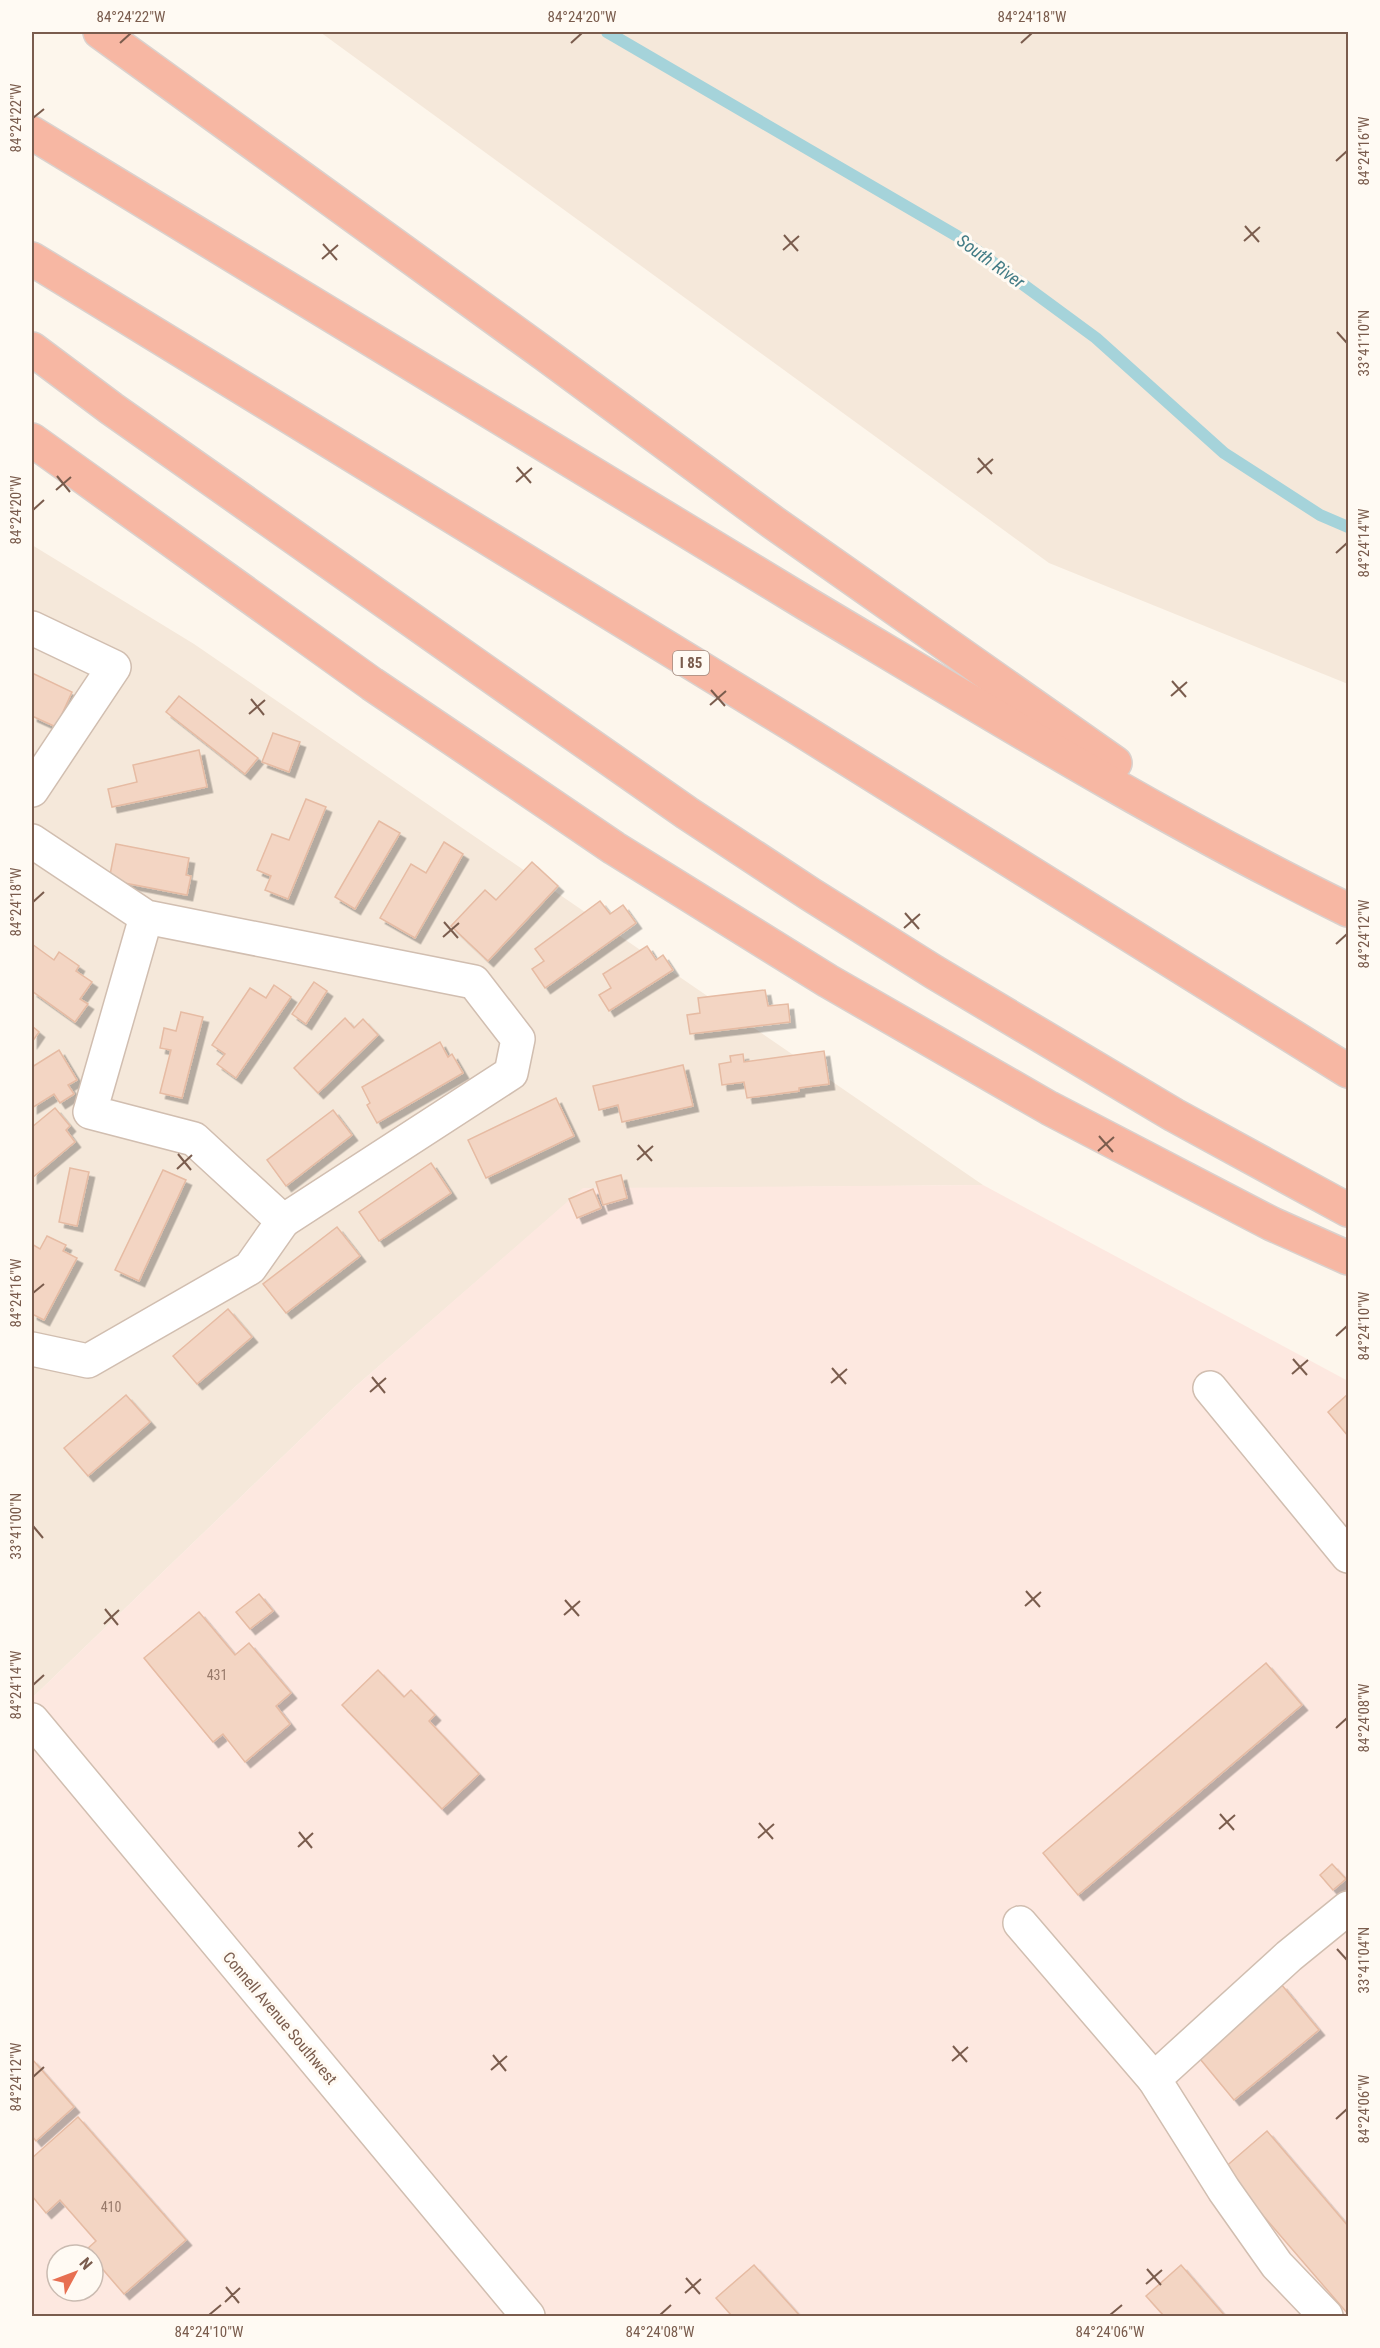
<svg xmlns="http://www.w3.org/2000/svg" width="1380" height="2348" viewBox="0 0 1380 2348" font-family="'Roboto Condensed',sans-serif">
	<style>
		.residential { fill: #f5e8da }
		.commercial { fill: #fde8e0; fill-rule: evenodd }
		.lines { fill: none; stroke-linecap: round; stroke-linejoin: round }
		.stream { stroke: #a5d3da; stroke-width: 12 }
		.building { fill: #f3d5c3; stroke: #e6bba3; stroke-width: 1.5; filter: url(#shadow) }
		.minor-casing { stroke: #d1beb0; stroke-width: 36 }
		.highway-casing { stroke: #dad1cd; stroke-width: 36 }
		.minor { stroke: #fff; stroke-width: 33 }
		.highway { stroke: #f7b7a3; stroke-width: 33 }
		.ticks { fill: none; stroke: #7a5c4d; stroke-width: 2 }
		.labels { text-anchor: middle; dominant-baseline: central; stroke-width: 6; stroke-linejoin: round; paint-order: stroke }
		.number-label { font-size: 14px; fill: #987a6a }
		.shield { fill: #fffaf3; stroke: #a28b7f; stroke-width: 1.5 }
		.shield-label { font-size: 15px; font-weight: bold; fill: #7a5c4d }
		.street-label { font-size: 16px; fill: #7a5c4d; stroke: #fffaf3 }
		.water-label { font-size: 18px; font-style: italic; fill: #437c86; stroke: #fffaf3 }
		.neatline { fill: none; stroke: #7a5c4d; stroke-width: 2 }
		.ticks-label { font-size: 15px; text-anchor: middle; fill: #7a5c4d }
	</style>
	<defs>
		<filter id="shadow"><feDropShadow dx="5.5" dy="5.5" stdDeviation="0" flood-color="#0004"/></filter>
	</defs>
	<rect width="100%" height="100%" fill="#fdf6ec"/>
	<g class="residential">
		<path d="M 320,32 L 1348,32 L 1348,684 L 1049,563 Z"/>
		<path d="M 32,545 L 194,644 L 983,1185 L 583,1189 L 356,1386 L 32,1698 Z"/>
	</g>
	<path class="commercial" d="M 983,1185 L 1348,1381 L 1348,2316 L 32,2316 L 32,1698 L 356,1386 L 583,1188 ZM 57,2255 L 93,2255 L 93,2291 L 57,2291 Z"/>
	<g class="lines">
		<path class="stream" d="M 607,32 L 957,236 L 1096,338 L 1224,453 L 1320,515 L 1348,527"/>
	</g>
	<g class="building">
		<path d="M 32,673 L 72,692 L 56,727 L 32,716 Z"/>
		<path d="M 179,696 L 258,758 L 245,774 L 166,712 Z"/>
		<path d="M 273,733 L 300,742 L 289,772 L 262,762 Z"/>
		<path d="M 199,750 L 207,787 L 112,807 L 108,789 L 137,782 L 133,765 Z"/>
		<path d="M 306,799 L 326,807 L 288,899 L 265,890 L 271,876 L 257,870 L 272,834 L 289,840 Z"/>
		<path d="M 379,821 L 400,833 L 355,909 L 335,897 Z"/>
		<path d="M 444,842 L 463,854 L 415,938 L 380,918 L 411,864 L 426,873 Z"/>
		<path d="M 116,844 L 189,858 L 186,875 L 191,876 L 187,895 L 109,880 Z"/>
		<path d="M 532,862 L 558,886 L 488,961 L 451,926 L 485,890 L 496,900 Z"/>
		<path d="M 600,901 L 610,914 L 623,905 L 636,923 L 545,988 L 532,969 L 544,961 L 535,949 Z"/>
		<path d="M 32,944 L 54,960 L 59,952 L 79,966 L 76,971 L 92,982 L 80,999 L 88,1004 L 75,1022 L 32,991 Z"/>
		<path d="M 647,946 L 656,960 L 663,955 L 673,970 L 609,1011 L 599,995 L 611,988 L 603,974 Z"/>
		<path d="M 314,982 L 327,991 L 306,1024 L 292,1014 Z"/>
		<path d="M 274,985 L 291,997 L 236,1078 L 217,1064 L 225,1054 L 212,1045 L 250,988 L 266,998 Z"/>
		<path d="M 765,990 L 768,1006 L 788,1004 L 790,1022 L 690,1034 L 687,1015 L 700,1013 L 698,998 Z"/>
		<path d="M 181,1012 L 203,1017 L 182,1098 L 160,1093 L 171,1050 L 160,1048 L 164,1028 L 176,1031 Z"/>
		<path d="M 345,1018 L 354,1028 L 363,1019 L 378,1035 L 318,1093 L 294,1068 Z"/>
		<path d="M 32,1026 L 39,1032 L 32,1042 Z"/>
		<path d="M 440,1042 L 448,1057 L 452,1054 L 463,1073 L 377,1123 L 367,1105 L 370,1103 L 362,1087 Z"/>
		<path d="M 59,1050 L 77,1080 L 68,1085 L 74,1094 L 60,1103 L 54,1094 L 32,1108 L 32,1067 Z"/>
		<path d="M 824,1051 L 829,1084 L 799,1088 L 799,1091 L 747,1098 L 744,1082 L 722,1085 L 719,1064 L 731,1062 L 730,1056 L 743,1054 L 744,1062 Z"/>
		<path d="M 683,1065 L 693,1106 L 622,1122 L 618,1105 L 599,1110 L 593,1086 Z"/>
		<path d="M 556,1098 L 574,1136 L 486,1178 L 468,1140 Z"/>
		<path d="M 55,1108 L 70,1126 L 66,1130 L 75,1142 L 32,1178 L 32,1127 Z"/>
		<path d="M 333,1110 L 352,1135 L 286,1186 L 267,1160 Z"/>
		<path d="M 431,1163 L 451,1193 L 379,1241 L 359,1212 Z"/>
		<path d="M 70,1168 L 89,1172 L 77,1226 L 59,1222 Z"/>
		<path d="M 163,1170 L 186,1180 L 139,1281 L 115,1270 Z"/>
		<path d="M 621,1175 L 627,1198 L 603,1205 L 596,1182 Z"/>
		<path d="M 593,1189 L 601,1208 L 577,1218 L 569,1199 Z"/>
		<path d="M 337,1227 L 360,1256 L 286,1313 L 263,1284 Z"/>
		<path d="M 47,1236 L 66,1245 L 63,1251 L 77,1258 L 44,1320 L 32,1314 L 32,1244 L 40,1249 Z"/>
		<path d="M 228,1309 L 252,1337 L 197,1384 L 173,1356 Z"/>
		<path d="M 1348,1394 L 1348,1436 L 1328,1412 Z"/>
		<path d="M 126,1395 L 150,1422 L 88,1476 L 64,1448 Z"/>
		<path d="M 259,1594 L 273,1611 L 250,1629 L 236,1612 Z"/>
		<path d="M 199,1612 L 235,1655 L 249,1643 L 291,1693 L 276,1706 L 290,1724 L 245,1762 L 223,1734 L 213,1742 L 144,1658 Z"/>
		<path d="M 1266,1663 L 1302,1705 L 1078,1895 L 1043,1853 Z"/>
		<path d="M 378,1670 L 404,1697 L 411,1690 L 435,1715 L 429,1721 L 479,1774 L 442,1809 L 342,1705 Z"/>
		<path d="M 1332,1864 L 1346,1879 L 1333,1890 L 1320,1875 Z"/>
		<path d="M 1281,1984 L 1319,2030 L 1234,2100 L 1196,2054 Z"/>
		<path d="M 32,2059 L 74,2107 L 36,2141 L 32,2136 Z"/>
		<path d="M 78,2117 L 186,2240 L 124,2294 L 93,2258 L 93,2255 L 86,2250 L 96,2241 L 60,2200 L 46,2213 L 32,2196 L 32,2158 Z"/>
		<path d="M 1267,2131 L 1348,2226 L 1348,2314 L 1223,2169 Z"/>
		<path d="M 754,2265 L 800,2316 L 732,2316 L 716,2298 Z"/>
		<path d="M 1181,2265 L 1225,2316 L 1164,2316 L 1146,2296 Z"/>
	</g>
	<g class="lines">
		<defs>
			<g id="minor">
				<path d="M 32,628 L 114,667 L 32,790"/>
				<path d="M 32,841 L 146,917 L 474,982 L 518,1039 L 511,1073 L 283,1221"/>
				<path d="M 32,1349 L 88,1361 L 250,1268 L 283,1221 L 194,1139 L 90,1112 L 146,917"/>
				<path d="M 1210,1388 L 1348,1556"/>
				<path d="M 32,1720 L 528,2316"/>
				<path d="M 1020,1923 L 1154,2079"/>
				<path d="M 1326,2316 L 1277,2265 L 1224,2190 L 1154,2079 L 1289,1956 L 1348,1908"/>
			</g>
			<g id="highway">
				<path d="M 100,32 L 546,355 L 774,523 L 1115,763"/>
				<path d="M 32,133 C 290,290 547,448 807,604 C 985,710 1162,819 1348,910"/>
				<path d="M 32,259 L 798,728 L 1348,1071"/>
				<path d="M 32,349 L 112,409 L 504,685 L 687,813 L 810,894 L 934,972 L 1174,1115 L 1348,1210"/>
				<path d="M 32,440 L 372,684 L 511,778 L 614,848 L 828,981 L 1049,1108 L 1272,1224 L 1348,1258"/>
			</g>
		</defs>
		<use href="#minor" class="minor-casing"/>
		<use href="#highway" class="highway-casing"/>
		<use href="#minor" class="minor"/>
		<use href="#highway" class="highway"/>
	</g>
	<path class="ticks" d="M 120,43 L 131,33M 571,43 L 582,33M 1021,43 L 1032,33M 33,118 L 44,109M 1336,161 L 1347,151M 1245,226 L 1259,242M 784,235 L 798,251M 1244,241 L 1260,227M 323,244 L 337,260M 783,250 L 799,236M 322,259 L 338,245M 1337,332 L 1347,343M 978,458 L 992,474M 517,467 L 531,483M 977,473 L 993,459M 57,476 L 70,492M 516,482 L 532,468M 56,490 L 71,477M 33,510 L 44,500M 1336,553 L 1347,543M 1172,681 L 1186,697M 711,690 L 725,706M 1171,696 L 1187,682M 251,699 L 264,715M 710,705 L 726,691M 249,714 L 265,700M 33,902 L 44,892M 905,913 L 919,929M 444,922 L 458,938M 904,928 L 920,914M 443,937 L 459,923M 1336,944 L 1347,934M 1099,1136 L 1113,1152M 638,1145 L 652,1161M 1098,1151 L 1114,1137M 178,1154 L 191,1170M 637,1160 L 653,1146M 177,1169 L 192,1155M 33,1293 L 44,1284M 1336,1336 L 1347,1326M 1293,1359 L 1307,1375M 832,1368 L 846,1384M 1292,1374 L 1308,1360M 372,1377 L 385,1393M 831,1383 L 847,1369M 370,1392 L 386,1378M 33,1526 L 43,1538M 1026,1591 L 1040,1607M 565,1600 L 579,1616M 1025,1606 L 1041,1592M 105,1609 L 118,1625M 564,1615 L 580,1601M 104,1624 L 119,1610M 33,1685 L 44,1675M 1336,1728 L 1347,1718M 1220,1814 L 1234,1830M 759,1823 L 773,1839M 1219,1829 L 1235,1815M 299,1832 L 312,1848M 758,1838 L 774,1824M 298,1847 L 313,1833M 1337,1949 L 1347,1960M 953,2046 L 967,2062M 493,2055 L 506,2071M 952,2061 L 968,2047M 491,2070 L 507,2056M 33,2077 L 44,2067M 1336,2119 L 1347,2109M 1147,2269 L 1161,2285M 686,2278 L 700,2294M 1146,2284 L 1162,2270M 226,2287 L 239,2303M 685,2293 L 701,2279M 225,2302 L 240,2288M 209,2315 L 221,2305M 660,2315 L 671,2305M 1110,2315 L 1122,2305"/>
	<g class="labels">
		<g class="number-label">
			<text x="217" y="1675">431</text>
			<text x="111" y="2207">410</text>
		</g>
		<rect class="shield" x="673" y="651" width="36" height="24" rx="4.5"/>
		<g class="shield-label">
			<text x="691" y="663">I 85</text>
		</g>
		<g class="street-label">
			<text transform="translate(280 2018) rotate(50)">Connell Avenue Southwest</text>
		</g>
		<g class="water-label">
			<text transform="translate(991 261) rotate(36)">South River</text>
		</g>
	</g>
	<rect width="1380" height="2348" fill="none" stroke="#fffaf3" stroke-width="66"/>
	<g transform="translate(75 2273) rotate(49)"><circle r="28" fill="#fffaf3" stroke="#cabbb1" stroke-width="1.5"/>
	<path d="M0-4.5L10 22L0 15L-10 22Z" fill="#e76f51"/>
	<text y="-9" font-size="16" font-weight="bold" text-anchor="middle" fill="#7a5c4d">N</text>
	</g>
	<rect x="33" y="33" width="1314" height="2282" class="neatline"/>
	<g class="ticks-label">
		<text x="131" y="22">84°24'22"W</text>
		<text x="582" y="22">84°24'20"W</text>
		<text x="1032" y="22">84°24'18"W</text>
		<text transform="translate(16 118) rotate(-90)" y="5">84°24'22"W</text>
		<text transform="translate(1364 151) rotate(-90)" y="5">84°24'16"W</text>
		<text transform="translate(1364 343) rotate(-90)" y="5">33°41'10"N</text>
		<text transform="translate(16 510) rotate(-90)" y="5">84°24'20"W</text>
		<text transform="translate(1364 543) rotate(-90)" y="5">84°24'14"W</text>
		<text transform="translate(16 902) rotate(-90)" y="5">84°24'18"W</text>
		<text transform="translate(1364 934) rotate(-90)" y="5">84°24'12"W</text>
		<text transform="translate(16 1293) rotate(-90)" y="5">84°24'16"W</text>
		<text transform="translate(1364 1326) rotate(-90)" y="5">84°24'10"W</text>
		<text transform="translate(16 1526) rotate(-90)" y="5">33°41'00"N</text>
		<text transform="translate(16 1685) rotate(-90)" y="5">84°24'14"W</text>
		<text transform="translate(1364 1718) rotate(-90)" y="5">84°24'08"W</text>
		<text transform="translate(1364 1960) rotate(-90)" y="5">33°41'04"N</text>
		<text transform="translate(16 2077) rotate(-90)" y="5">84°24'12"W</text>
		<text transform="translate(1364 2109) rotate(-90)" y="5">84°24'06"W</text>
		<text x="209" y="2337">84°24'10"W</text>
		<text x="660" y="2337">84°24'08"W</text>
		<text x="1110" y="2337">84°24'06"W</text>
	</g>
</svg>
